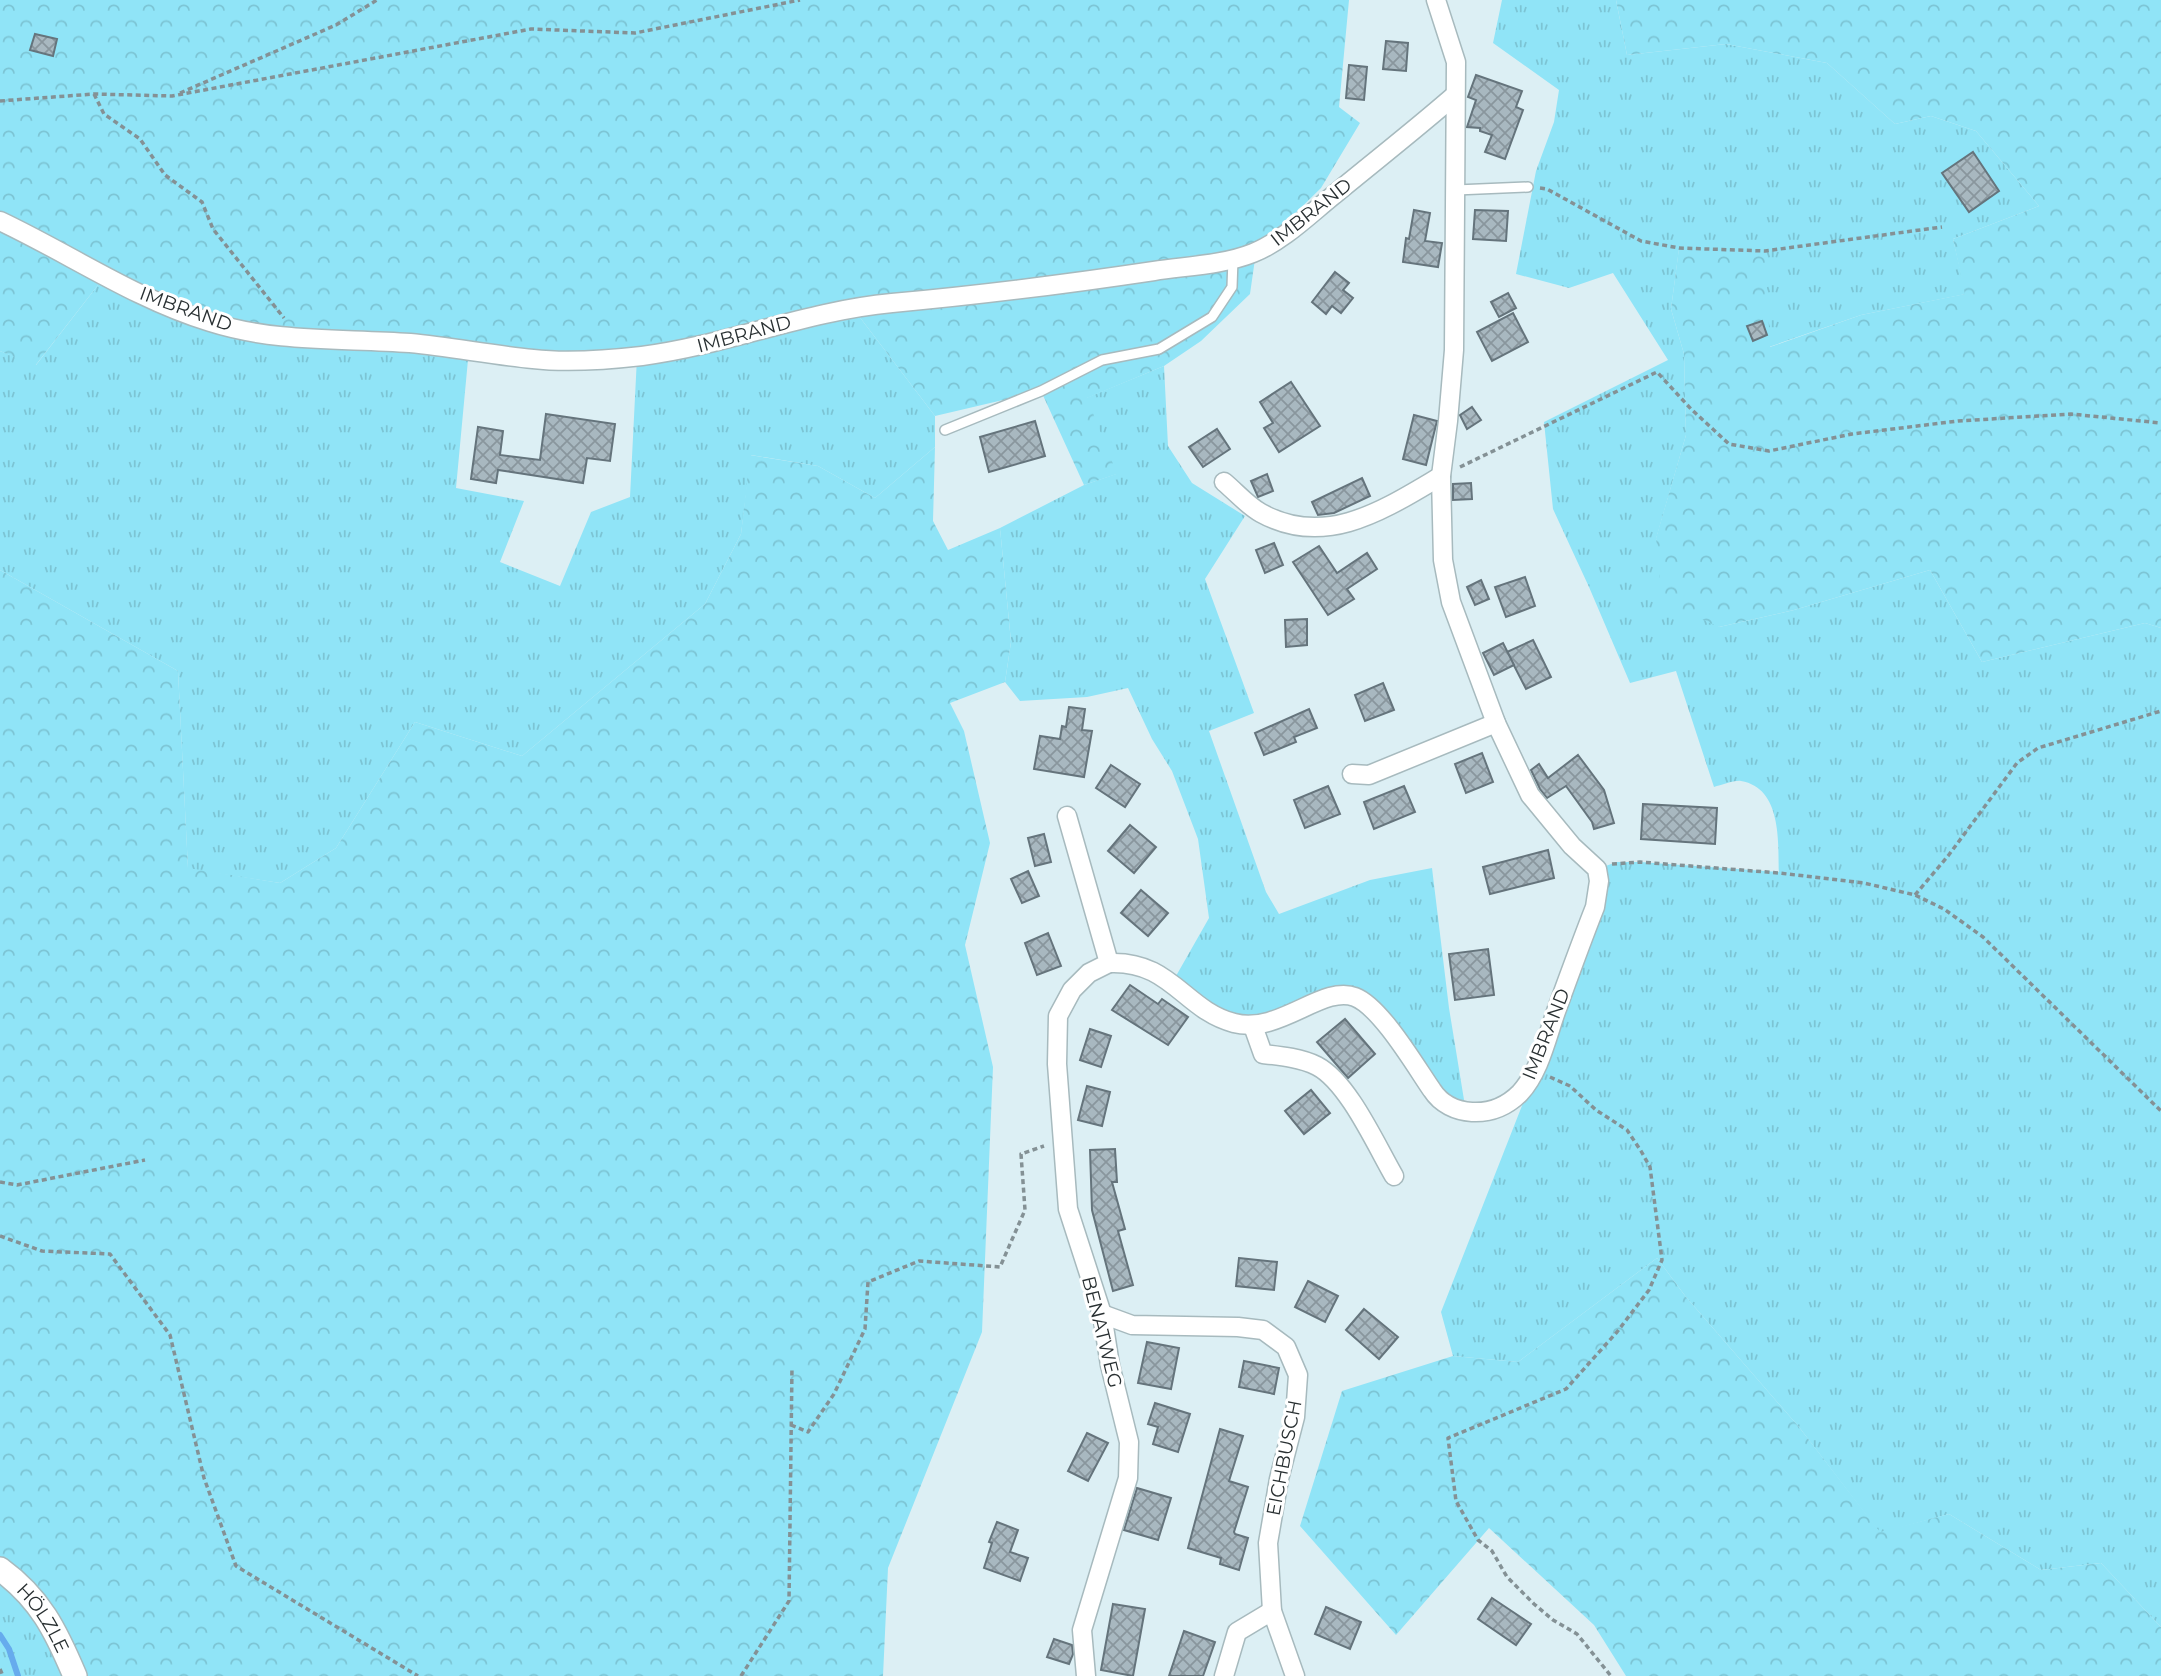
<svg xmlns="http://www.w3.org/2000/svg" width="2161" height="1676" viewBox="0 0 2161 1676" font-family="Montserrat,sans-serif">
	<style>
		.grass { fill: url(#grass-tufts) }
		.forest { fill: url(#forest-crowns) }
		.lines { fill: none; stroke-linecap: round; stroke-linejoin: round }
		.stream { stroke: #66abed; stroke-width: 6 }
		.building { fill: url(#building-cross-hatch); stroke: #65747c; stroke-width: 2 }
		.service-casing { stroke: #a7babe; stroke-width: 12 }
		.minor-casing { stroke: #a7babe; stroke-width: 21 }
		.tertiary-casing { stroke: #a7babe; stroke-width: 26 }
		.path { stroke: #849195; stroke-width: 3.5; stroke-dasharray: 5 3.5; stroke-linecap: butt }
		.service { stroke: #fff; stroke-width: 9 }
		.minor { stroke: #fff; stroke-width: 18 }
		.tertiary { stroke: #fff; stroke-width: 23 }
		.labels { text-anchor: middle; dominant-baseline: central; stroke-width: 6; stroke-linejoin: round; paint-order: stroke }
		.street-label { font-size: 19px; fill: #293032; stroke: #fff }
	</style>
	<defs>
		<pattern id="grass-tufts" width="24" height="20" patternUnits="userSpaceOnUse" patternTransform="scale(1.75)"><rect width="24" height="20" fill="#90e4f7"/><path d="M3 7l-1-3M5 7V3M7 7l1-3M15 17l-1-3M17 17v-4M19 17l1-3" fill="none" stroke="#7cc4d4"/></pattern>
		<pattern id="forest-crowns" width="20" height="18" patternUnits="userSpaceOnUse" patternTransform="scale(1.75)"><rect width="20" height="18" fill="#90e4f7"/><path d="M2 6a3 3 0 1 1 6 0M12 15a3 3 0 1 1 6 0" fill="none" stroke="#7cc4d4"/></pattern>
		<pattern id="building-cross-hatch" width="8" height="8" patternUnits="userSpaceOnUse" patternTransform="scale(1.75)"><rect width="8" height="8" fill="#a8b8c0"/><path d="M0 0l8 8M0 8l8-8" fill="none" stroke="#89969d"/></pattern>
	</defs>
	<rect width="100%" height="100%" fill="#dceff4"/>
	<g class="grass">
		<path d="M 1502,0 L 1616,0 L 1627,55 L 1726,44 L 1827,63 L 1895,124 L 1931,116 L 1976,131 L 2039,206 L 1953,239 L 1966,294 L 1861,315 L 1769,347 L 1721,251 L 1679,249 L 1671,309 L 1684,354 L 1686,435 L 1656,539 L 1719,627 L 1794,610 L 1930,570 L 1982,662 L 2145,623 L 2161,628 L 2161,1627 L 2101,1563 L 2041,1570 L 1949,1514 L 1880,1533 L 1799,1427 L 1686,1297 L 1657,1258 L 1518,1362 L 1453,1356 L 1441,1312 L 1536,1070 L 1595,907 L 1597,869 L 1617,862 L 1640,862 L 1779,872 C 1778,842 1782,788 1741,781 C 1734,780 1722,785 1714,787 L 1676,671 L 1630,683 L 1589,587 L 1553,509 L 1544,422 L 1668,360 L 1613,273 L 1569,288 L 1516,274 L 1536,171 L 1554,122 L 1559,90 L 1493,43 Z"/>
		<path d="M 105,276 L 469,349 L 456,488 L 524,501 L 500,562 L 560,586 L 591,512 L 630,497 L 637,357 L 852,307 L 935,416 L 935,447 L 875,498 L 818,466 L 751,455 L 741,534 L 705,604 L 522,756 L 415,722 L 336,848 L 280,883 L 188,869 L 178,671 L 0,570 L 0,351 L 36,365 Z"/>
		<path d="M 1164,366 L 1168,446 L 1192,483 L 1245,516 L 1205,579 L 1254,713 L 1209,731 L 1266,892 L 1279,914 L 1370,880 L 1432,868 L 1449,1008 L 1466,1112 L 1448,1106 L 1355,996 L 1253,1026 L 1172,983 L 1209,918 L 1198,839 L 1172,771 L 1152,739 L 1128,688 L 1087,697 L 1020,701 L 1005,682 L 1011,642 L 1000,528 L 1084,485 L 1116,474 L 1086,398 Z"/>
		<path d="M 0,1569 L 75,1676 L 0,1676 Z"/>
	</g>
	<g class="forest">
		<path d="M 0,0 L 1349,0 L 1339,107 L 1360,123 L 1321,188 L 1256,252 L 1250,294 L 1201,341 L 1164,366 L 1087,398 L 1117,474 L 1084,485 L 1041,391 L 935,416 L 852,307 L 586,360 L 253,333 L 105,276 L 35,366 L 0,351 Z"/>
		<path d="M 1616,0 L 2161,0 L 2161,628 L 2145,623 L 1982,662 L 1930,570 L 1794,610 L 1719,627 L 1662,602 L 1656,538 L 1686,435 L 1684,354 L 1671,309 L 1679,248 L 1765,251 L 1770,347 L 1861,315 L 1965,294 L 1953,239 L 2039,206 L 1976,131 L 1931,116 L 1895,124 L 1827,63 L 1726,44 L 1627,55 Z"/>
		<path d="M 935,447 L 933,521 L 948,550 L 1000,528 L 1011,642 L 1005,682 L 950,703 L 964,731 L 990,843 L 965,945 L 993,1067 L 982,1332 L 888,1568 L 883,1676 L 75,1676 L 0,1569 L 0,570 L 178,671 L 188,868 L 280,883 L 336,848 L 415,722 L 522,756 L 705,604 L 741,534 L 750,455 L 818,466 L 875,498 Z"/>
		<path d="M 1657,1258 L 1686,1297 L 1799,1427 L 1880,1532 L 1949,1514 L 2041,1570 L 2101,1563 L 2161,1627 L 2161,1676 L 1626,1676 L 1594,1625 L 1489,1528 L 1396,1635 L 1300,1526 L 1342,1391 L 1453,1356 L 1518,1362 Z"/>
	</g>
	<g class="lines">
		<path class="stream" d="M 0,1635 L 9,1649 L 18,1676"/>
	</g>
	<g class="building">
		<path d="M 35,34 L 57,39 L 53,56 L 30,50 Z"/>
		<path d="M 1386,41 L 1408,43 L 1406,71 L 1383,69 Z"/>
		<path d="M 1349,65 L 1367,67 L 1364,100 L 1346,98 Z"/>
		<path d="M 1476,75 L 1522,91 L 1516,107 L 1523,110 L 1505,159 L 1485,152 L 1492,135 L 1480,131 L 1480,128 L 1467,127 L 1476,100 L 1468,97 Z"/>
		<path d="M 1973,152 L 1999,191 L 1969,212 L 1942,173 Z"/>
		<path d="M 1414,210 L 1430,213 L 1425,241 L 1442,243 L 1438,267 L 1403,262 L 1406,238 L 1409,239 Z"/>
		<path d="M 1475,210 L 1508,211 L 1506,241 L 1473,239 Z"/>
		<path d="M 1335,272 L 1349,283 L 1343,290 L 1353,298 L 1341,313 L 1332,306 L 1326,314 L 1312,302 Z"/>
		<path d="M 1508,293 L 1516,308 L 1499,317 L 1491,302 Z"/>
		<path d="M 1513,313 L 1528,342 L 1492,361 L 1477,332 Z"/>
		<path d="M 1762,321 L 1767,335 L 1753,341 L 1747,326 Z"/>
		<path d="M 1291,382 L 1320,426 L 1279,452 L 1264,428 L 1273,423 L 1260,402 Z"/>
		<path d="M 1472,407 L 1481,420 L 1467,429 L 1460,415 Z"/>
		<path d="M 546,414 L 615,424 L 610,461 L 587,458 L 583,483 L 498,470 L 496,483 L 471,479 L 478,427 L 503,431 L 500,455 L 540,460 Z"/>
		<path d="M 1414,415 L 1437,421 L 1426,465 L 1403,459 Z"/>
		<path d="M 1035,421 L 1045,456 L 989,472 L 980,437 Z"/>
		<path d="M 1217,429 L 1230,449 L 1203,467 L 1189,447 Z"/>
		<path d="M 1267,474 L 1273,491 L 1258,497 L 1251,481 Z"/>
		<path d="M 1362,478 L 1370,496 L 1334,513 L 1318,515 L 1312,502 Z"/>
		<path d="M 1471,483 L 1472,499 L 1453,500 L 1453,484 Z"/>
		<path d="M 1274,543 L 1283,565 L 1265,573 L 1256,550 Z"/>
		<path d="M 1319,546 L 1337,573 L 1367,553 L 1377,569 L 1347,589 L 1354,599 L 1328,615 L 1293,562 Z"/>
		<path d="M 1525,577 L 1535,606 L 1506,617 L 1495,587 Z"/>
		<path d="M 1481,580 L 1489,599 L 1475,605 L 1467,587 Z"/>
		<path d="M 1307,619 L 1307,645 L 1286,647 L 1285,620 Z"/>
		<path d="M 1533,640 L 1551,677 L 1526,689 L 1507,652 Z"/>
		<path d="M 1503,643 L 1514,665 L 1494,675 L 1483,653 Z"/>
		<path d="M 1383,683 L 1394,710 L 1365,721 L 1355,695 Z"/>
		<path d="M 1069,707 L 1085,709 L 1082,730 L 1092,731 L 1084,777 L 1034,769 L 1040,736 L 1060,739 L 1062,726 L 1066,727 Z"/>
		<path d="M 1309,709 L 1317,728 L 1294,737 L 1296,742 L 1264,755 L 1255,733 Z"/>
		<path d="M 1482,753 L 1493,782 L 1466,793 L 1455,764 Z"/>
		<path d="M 1578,755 L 1604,790 L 1614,823 L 1594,829 L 1592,822 L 1566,786 L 1547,798 L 1540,789 L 1531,770 L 1539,764 L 1548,778 Z"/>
		<path d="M 1111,765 L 1140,784 L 1125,807 L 1096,788 Z"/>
		<path d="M 1328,786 L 1340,814 L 1305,828 L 1294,800 Z"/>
		<path d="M 1404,786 L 1415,812 L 1374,829 L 1364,802 Z"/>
		<path d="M 1643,804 L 1717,808 L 1715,844 L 1641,839 Z"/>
		<path d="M 1130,825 L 1156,847 L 1134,873 L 1108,851 Z"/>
		<path d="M 1044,834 L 1051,862 L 1035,866 L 1028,838 Z"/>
		<path d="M 1548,850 L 1554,878 L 1490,894 L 1483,867 Z"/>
		<path d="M 1028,871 L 1039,896 L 1022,903 L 1011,879 Z"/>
		<path d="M 1141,890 L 1168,913 L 1148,936 L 1121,913 Z"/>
		<path d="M 1048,933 L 1061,966 L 1037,975 L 1025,943 Z"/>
		<path d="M 1488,949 L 1494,995 L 1455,1000 L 1449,954 Z"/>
		<path d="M 1130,985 L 1158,1004 L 1162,999 L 1188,1017 L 1168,1045 L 1112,1010 Z"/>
		<path d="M 1345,1019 L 1375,1054 L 1348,1078 L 1317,1042 Z"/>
		<path d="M 1090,1029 L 1111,1036 L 1101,1067 L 1080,1060 Z"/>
		<path d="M 1087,1086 L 1110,1092 L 1102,1126 L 1078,1120 Z"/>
		<path d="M 1311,1090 L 1330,1113 L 1304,1134 L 1285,1111 Z"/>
		<path d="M 1115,1149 L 1117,1182 L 1112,1182 L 1125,1229 L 1118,1231 L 1133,1285 L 1113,1291 L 1092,1210 L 1090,1150 Z"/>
		<path d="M 1239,1258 L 1277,1262 L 1274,1290 L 1236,1286 Z"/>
		<path d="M 1308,1281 L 1338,1296 L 1325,1322 L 1295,1307 Z"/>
		<path d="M 1364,1309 L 1398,1337 L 1379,1359 L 1346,1330 Z"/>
		<path d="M 1147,1342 L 1179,1348 L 1171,1389 L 1138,1383 Z"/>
		<path d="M 1244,1361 L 1279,1368 L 1274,1394 L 1239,1387 Z"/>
		<path d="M 1155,1403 L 1190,1414 L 1178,1452 L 1153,1444 L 1158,1427 L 1148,1424 Z"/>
		<path d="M 1220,1429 L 1243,1436 L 1229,1481 L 1248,1487 L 1234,1532 L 1235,1534 L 1248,1538 L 1239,1570 L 1220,1564 L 1221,1558 L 1188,1548 Z"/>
		<path d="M 1087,1433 L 1108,1443 L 1088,1481 L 1068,1471 Z"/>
		<path d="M 1137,1488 L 1171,1498 L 1158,1540 L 1124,1530 Z"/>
		<path d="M 997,1522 L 1018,1530 L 1010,1552 L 1028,1558 L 1020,1581 L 984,1568 L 992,1543 L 989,1542 Z"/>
		<path d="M 1492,1598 L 1531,1624 L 1516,1645 L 1478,1619 Z"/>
		<path d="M 1113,1604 L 1145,1609 L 1133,1676 L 1101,1670 Z"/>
		<path d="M 1326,1607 L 1361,1622 L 1350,1649 L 1315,1634 Z"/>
		<path d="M 1184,1631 L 1215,1642 L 1203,1676 L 1169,1676 Z"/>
		<path d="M 1054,1639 L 1072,1645 L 1073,1654 L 1069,1664 L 1047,1657 Z"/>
	</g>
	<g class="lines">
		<defs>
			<g id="service">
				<path d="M 1456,190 L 1528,187"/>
				<path d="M 945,430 L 1041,391 L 1102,360 L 1159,349 L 1212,317 L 1232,287 L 1233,259"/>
			</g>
			<g id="minor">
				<path d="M 0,221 C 70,254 135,299 210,322 C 276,343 342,338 410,343 C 451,347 492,355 533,359 C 568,363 607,360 642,356 C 727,345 806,311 892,303 C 980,295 1067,284 1154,271 C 1186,266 1223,265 1253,253 C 1283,241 1310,214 1335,194 C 1375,161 1416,129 1455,95"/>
				<path d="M 1224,482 C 1236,492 1248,506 1261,513 C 1326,549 1385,509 1441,476"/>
				<path d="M 1352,774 L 1369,775 L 1496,723"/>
				<path d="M 1067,816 L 1109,963 L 1089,973 L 1072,990 L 1058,1016 L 1057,1064 L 1068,1209 L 1102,1314 L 1110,1365 L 1129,1442 L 1128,1478 L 1082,1630 L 1086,1676"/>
				<path d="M 1109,963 C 1171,960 1184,1010 1234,1023 C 1279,1035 1323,984 1355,997 C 1381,1007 1416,1067 1432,1090 C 1441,1104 1456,1111 1472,1112 C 1490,1113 1507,1106 1520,1093 C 1541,1070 1547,1035 1558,1006 C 1570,973 1582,940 1595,907 L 1599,881 L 1597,869 L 1572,846 L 1530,795 L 1496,723 L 1451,602 L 1443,560 L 1441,476 L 1448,421 L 1454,350 L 1456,62 L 1436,0"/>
				<path d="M 1253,1026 L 1263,1054 C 1281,1056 1301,1058 1317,1066 C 1348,1082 1376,1145 1394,1176"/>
				<path d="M 1102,1314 L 1132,1325 L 1238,1327 L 1263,1330 L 1286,1347 L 1298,1375 L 1295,1417 L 1279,1479 L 1268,1543 L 1272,1611 L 1295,1676"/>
				<path d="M 1224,1676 L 1237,1632 L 1272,1611"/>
			</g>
			<g id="tertiary">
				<path id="s1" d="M 0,1569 C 40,1598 56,1631 75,1676"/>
			</g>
		</defs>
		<use href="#service" class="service-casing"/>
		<use href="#minor" class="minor-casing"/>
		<use href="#tertiary" class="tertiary-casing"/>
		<g class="path">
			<path d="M 180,93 L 336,25 L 377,0"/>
			<path d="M 94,94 L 104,114 L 140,139 L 165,175 L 202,202 L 213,229 L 284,318"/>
			<path d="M 0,101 L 94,94 L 172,96 L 531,29 L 635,33 L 800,0"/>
			<path d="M 1540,188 L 1547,189 L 1641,241 L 1679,248 L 1765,251 L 1942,227"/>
			<path d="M 1460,467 L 1657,372 L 1691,409 L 1729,444 L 1769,451 L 1852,434 L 1958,421 L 2071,414 L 2161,423"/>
			<path d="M 1612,864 L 1640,862 L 1779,873 L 1864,883 L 1915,895 L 1944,909 L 1983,937 L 2161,1111"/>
			<path d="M 1915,895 L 1948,856 L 2017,763 L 2038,748 L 2161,711"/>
			<path d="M 1550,1077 L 1570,1086 L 1596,1110 L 1627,1130 L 1641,1151 L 1650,1167 L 1662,1260 L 1649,1290 L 1617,1332 L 1566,1389 L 1448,1438 L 1456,1501 L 1478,1540 L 1492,1551 L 1507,1577 L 1534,1604 L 1553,1620 L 1577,1634 L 1611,1676"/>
			<path d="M 0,1182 L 17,1185 L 145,1160"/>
			<path d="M 0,1236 L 42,1251 L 110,1254 L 170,1335 L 204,1478 L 236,1566 L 418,1676"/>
			<path d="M 791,1425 L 808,1432 L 834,1394 L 865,1329 L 868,1282 L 919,1261 L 1000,1267 L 1025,1210 L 1021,1154 L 1044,1146"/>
			<path d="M 0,1669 L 3,1676"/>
			<path d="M 741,1676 L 789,1601 L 792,1367"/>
		</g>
		<use href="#service" class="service"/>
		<use href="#minor" class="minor"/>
		<use href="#tertiary" class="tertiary"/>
	</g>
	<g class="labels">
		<g class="street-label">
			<text transform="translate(1311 212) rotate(-38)">IMBRAND</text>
			<text transform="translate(186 309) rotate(20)">IMBRAND</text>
			<text transform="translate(744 334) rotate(-15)">IMBRAND</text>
			<text transform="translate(1546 1034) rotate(-68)">IMBRAND</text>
			<text transform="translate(1102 1332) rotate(76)">BENATWEG</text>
			<text transform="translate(1284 1458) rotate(-79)">EICHBUSCH</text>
			<text stroke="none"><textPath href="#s1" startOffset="66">HÖLZLE</textPath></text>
		</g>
	</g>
</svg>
